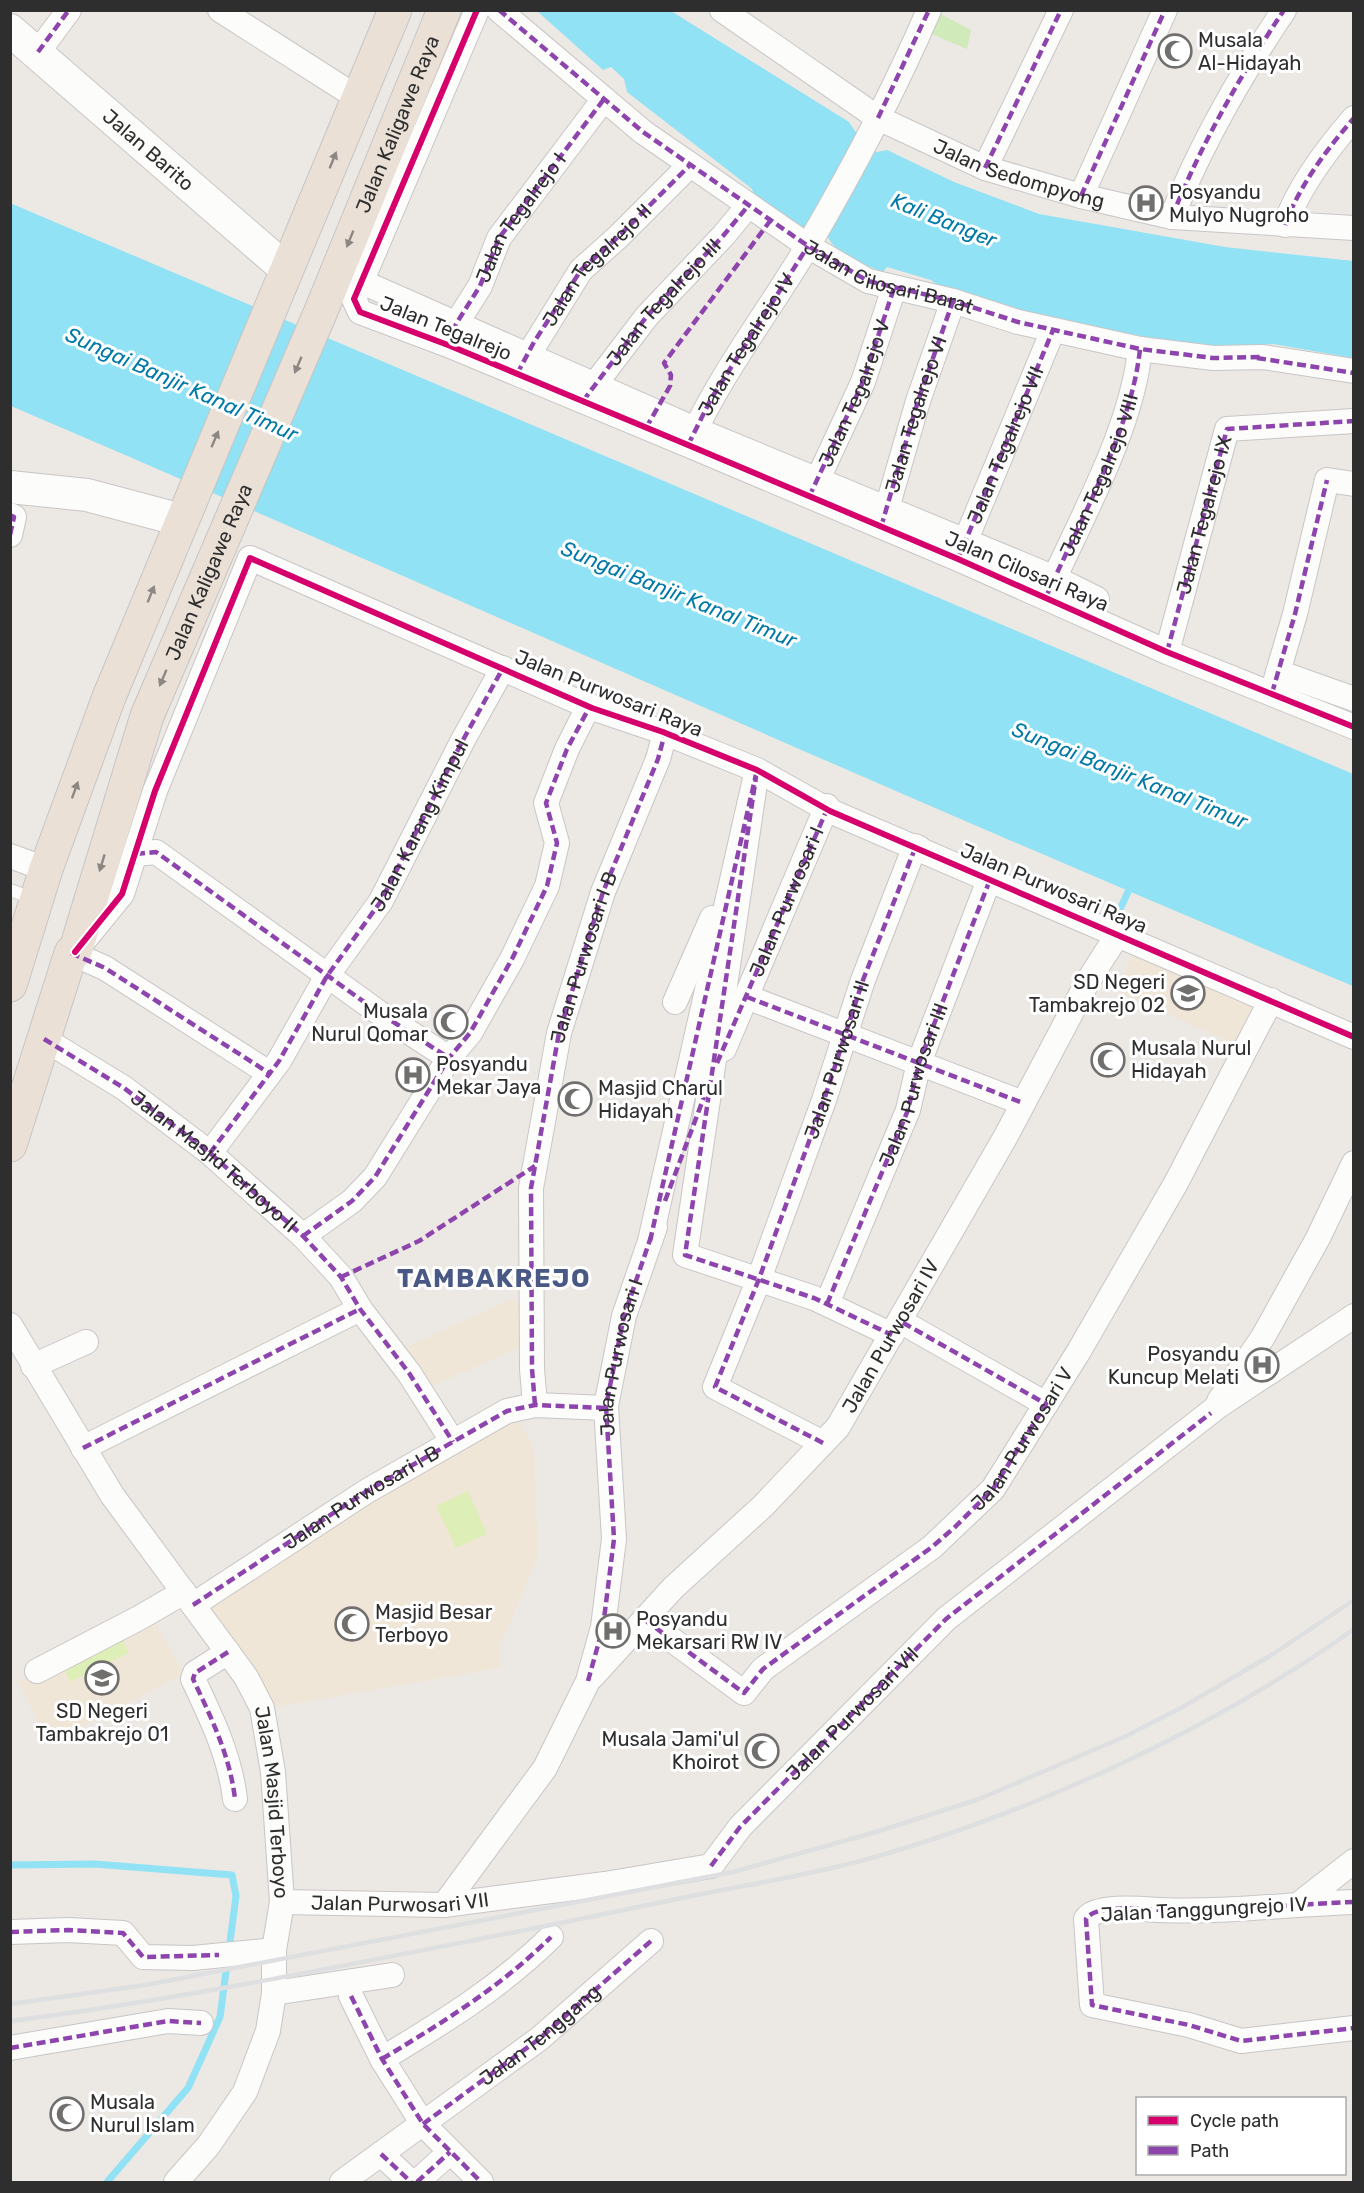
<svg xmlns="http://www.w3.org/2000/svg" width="1364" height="2193" viewBox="0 0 1364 2193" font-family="Rubik,sans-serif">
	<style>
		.education { fill: #f0e6d8 }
		.green { fill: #d0eaba }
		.pitch { fill: #ddeeb7 }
		.water { fill: #91e2f4 }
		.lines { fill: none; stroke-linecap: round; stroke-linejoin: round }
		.stream { stroke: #91e2f4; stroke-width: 7 }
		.service-casing { stroke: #c8c6c6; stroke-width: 14 }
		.minor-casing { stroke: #c8c6c6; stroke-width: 26 }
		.tertiary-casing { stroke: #c8c6c6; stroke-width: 34 }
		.trunk-casing { stroke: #c6c5c4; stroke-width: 35 }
		.service { stroke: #fcfcfb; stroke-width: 12 }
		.minor { stroke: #fcfcfb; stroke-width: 24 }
		.tertiary { stroke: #fcfcfb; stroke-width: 32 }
		.trunk { stroke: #eae0d6; stroke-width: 33 }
		.rail { stroke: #dedfe1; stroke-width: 4.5 }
		.quiet { stroke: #8e44ad; stroke-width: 4.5; stroke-dasharray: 9 4.5; stroke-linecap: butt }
		.cycleway-casing { stroke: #fff; stroke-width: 10 }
		.cycleway { stroke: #d6006c; stroke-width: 6 }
		.oneway { fill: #8c8782 }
		.labels { text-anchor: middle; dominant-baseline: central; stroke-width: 6; stroke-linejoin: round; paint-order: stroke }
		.poi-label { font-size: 20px; fill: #2e2e2e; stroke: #fff; text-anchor: start }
		.street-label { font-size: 20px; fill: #2e2e2e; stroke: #fff }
		.water-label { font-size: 21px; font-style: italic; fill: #017aa8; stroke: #fff }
		.district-label { font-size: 26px; font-weight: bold; letter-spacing: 1.5px; fill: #495884; stroke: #fff }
	</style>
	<rect width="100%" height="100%" fill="#ece8e4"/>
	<g class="education">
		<path d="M 1140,940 L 1260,994 L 1237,1045 L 1116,991 Z"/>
		<path d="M 516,1297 L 528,1336 L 528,1344 L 425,1389 L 402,1349 Z"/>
		<path d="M 512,1412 L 534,1446 L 538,1556 L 500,1647 L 499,1668 L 264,1709 L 198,1605 Z"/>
		<path d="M 151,1615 L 184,1674 L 49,1744 L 18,1682 Z"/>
	</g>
	<path class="green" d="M 937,12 L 971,30 L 967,49 L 927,32 Z"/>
	<g class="pitch">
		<path d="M 468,1491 L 487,1534 L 456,1548 L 436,1506 Z"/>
		<path d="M 120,1635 L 129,1653 L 70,1682 L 62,1664 Z"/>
	</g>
	<g class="water">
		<path d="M 537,11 L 671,11 L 849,122 L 861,140 L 877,152 L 887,150 L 954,182 L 1039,214 L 1225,247 L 1353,261 L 1353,358 L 1273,344 L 1246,347 L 1141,341 L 1115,337 L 945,291 L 931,280 L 887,267 L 883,272 C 861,263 835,256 826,233 L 802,230 L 759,203 L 751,188 L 627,92 L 624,79 L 611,67 L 603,70 Z"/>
		<path d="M 10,203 L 1353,774 L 1353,986 C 903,798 459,598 11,406 Z"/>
	</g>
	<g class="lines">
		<g class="stream">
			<path d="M 1120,909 L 1128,892"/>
			<path d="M 10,1865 L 95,1864 L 232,1875 L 236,1896 L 220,2017 L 188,2088 L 107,2182"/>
		</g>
		<defs>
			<path id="service" d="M 10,890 L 35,899"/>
			<g id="minor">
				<path d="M 220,10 L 358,98"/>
				<path d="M 477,10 L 354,299 L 360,312 L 448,345 L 688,445 L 958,559 L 1167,652 L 1354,727"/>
				<path id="s1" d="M 499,10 L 643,132 L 808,246 L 868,281 L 953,301 L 1018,322 L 1140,349 L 1213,358 L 1263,357 L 1354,371"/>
				<path id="s2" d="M 722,10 L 878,118 L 985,168 L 1081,196 L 1172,217 L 1354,228"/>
				<path d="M 38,52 L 69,10"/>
				<path d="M 985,168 L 1061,10"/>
				<path d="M 1081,196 L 1165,10"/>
				<path d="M 1172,217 C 1201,144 1240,76 1284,10"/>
				<path d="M 1285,225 C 1299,186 1327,149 1354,118"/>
				<path d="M 362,282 L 695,429 L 1055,578 L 1097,599 L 1092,617"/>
				<path id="s3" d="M 451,338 L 456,324 L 480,286 L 499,238 L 604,99"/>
				<path id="s4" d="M 521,367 L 581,270 L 618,237 L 689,166"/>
				<path id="s5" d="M 586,396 L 647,316 L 723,236 L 748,206"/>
				<path id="s6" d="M 689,443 C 721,373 769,311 809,244 C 853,169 894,91 929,10"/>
				<path id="s7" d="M 811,494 L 863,382 L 894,288"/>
				<path d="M 10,515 L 14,517 L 10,535"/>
				<path d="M 883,522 L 918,401 L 953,301"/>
				<path id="s8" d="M 960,554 L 1053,330"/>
				<path id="s9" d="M 1048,592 C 1081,518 1132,429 1140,349"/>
				<path d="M 1167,652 L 1227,429 L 1354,421"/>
				<path d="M 1278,672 L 1354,699"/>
				<path d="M 1272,693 L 1295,614 L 1327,480 L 1354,484"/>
				<path d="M 136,854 L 156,852 L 378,1012 L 449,1058"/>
				<path d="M 10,856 L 46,869"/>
				<path d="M 82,943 L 122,894 L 155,791 L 250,558 L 592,708 L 663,732 L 757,770 L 830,811 L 1354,1037"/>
				<path d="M 71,953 L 105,968 L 269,1073"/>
				<path d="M 747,997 L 1023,1103"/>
				<path d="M 675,1002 L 712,918"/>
				<path d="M 44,1039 L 124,1088 L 210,1153 L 303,1236 L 341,1277 L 360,1309 L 409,1373 L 453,1442"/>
				<path id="s10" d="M 724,1049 L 827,806 L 830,811"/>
				<path id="s11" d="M 210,1153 L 279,1061 L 327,976 L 381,901 L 463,740 L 503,668"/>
				<path d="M 303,1236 L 352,1201 L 375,1177 L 449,1058 L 470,1033 L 512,959 L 547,886 L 557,843 L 546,803 L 567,749 L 589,705 L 592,708"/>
				<path d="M 650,1241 L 757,770 L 685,1255 L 814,1298 L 892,1335"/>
				<path id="s12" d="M 827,1304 L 908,1110 L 919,1063 L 992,872 L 994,880"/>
				<path d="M 900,1321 L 1046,1404"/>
				<path id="s13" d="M 10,1325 L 112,1495 L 246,1677 L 262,1708 L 273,1772 L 282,1902 L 274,1950 L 274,1993 L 268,2031 L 245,2092 L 208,2146 L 176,2182"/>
				<path d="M 33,1366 L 86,1342"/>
				<path d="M 1219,1401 L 1263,1337 L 1318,1238 L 1354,1163"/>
				<path d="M 535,1405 L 532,1369 L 531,1188 L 559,1033 L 603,892 L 658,759 L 665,733"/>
				<path id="s14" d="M 823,1443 L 715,1387 L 759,1279 L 824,1100 L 863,980 L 915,846 L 919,848"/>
				<path d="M 83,1448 L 360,1309"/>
				<path d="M 193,1605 L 367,1491 L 507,1411 L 535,1405 L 606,1408"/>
				<path id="s15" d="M 645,1620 L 744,1693 L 763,1669 L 932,1547 L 993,1489 L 1079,1351 L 1176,1183 L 1271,1000"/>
				<path d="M 228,1652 L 195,1673 L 193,1679 C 211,1717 230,1756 235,1799"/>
				<path d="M 37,1671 L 139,1618 L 184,1592"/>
				<path id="s16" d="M 592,1677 L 673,1588 L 763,1506 L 838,1427 L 1006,1136 L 1088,981 L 1118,934"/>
				<path id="s17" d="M 282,1902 L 444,1905 L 605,1884 L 711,1866 L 740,1827 L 946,1619 L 1217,1407 L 1354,1316"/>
				<path d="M 1354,1902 C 1289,1904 1225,1913 1160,1910 C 1144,1909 1095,1904 1086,1919 L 1092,2005 L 1189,2025 L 1241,2041 L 1354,2028"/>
				<path d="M 1299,1904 L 1354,1861"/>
				<path d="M 444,1905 L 545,1768 L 588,1681 L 603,1627 L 614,1539 L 606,1406 L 624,1316 L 655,1227"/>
				<path d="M 10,1932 L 68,1930 L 123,1933 L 143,1957 L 193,1958 L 274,1950"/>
				<path d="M 274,1993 L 392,1975"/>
				<path d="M 351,1996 L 382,2059 L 423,2124 L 481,2182"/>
				<path d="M 10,2048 L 168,2021 L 201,2023"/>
				<path d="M 382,2059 C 445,2021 499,1988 551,1937"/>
				<path d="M 381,2154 L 411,2182"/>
				<path d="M 342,2182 L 539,2039 L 651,1941"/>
				<path d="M 417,2182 L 450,2152"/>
			</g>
			<g id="tertiary">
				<path id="s18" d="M 10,30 L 287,270"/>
				<path d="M 10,487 L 87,495 L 181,520"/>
			</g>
			<g id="trunk">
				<path d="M 10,985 L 46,869 L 109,697 L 395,10"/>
				<path id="s19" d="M 10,1145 L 71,953 L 75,952 L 147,716 L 321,311 L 444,10"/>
			</g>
		</defs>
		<use href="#service" class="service-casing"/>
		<use href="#minor" class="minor-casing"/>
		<use href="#tertiary" class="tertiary-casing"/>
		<use href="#trunk" class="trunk-casing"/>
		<use href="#service" class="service"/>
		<use href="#minor" class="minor"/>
		<use href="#tertiary" class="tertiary"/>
		<use href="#trunk" class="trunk"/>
		<g class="rail">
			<path d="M 10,2004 L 146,1985 L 733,1872 L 876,1832 L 979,1799 L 1124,1737 L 1181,1708 L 1273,1654 L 1354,1600"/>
			<path d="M 10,2021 C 175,2000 337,1967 500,1935 C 567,1922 634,1908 701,1894 C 759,1883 818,1873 875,1857 C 1036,1811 1217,1727 1354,1629"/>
		</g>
		<g class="quiet">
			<path d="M 499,10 L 643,132 L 808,246 L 868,281 L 953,301 L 1018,322 L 1140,349 L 1213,358 L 1263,357"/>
			<path d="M 38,52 L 69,10"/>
			<path d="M 878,118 L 929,10"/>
			<path d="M 985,168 L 1061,10"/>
			<path d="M 1081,196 L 1165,10"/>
			<path d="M 1172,217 C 1201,144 1240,76 1284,10"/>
			<path d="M 1285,225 C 1299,186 1327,149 1354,118"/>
			<path d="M 448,345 L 456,324 L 480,286 L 499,238 L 604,99"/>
			<path d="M 1257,358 L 1354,373"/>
			<path d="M 517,374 L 534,342 L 581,270 L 618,237 L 689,166"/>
			<path d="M 583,401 L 647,316 L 723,236 L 748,206"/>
			<path d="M 646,428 L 670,386 L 671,375 L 664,363 L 770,221"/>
			<path d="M 688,445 L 711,399 L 808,246"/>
			<path d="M 809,497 L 863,382 L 894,288"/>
			<path d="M 10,515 L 14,517 L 10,535"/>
			<path id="s20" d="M 881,527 L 918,401 L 953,301"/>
			<path d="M 958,559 L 1053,330"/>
			<path d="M 1046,597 C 1079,523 1132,428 1140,349"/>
			<path id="s21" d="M 1167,652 L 1227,429 L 1354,421"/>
			<path d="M 1272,693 L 1295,614 L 1327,480"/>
			<path d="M 136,854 L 156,852 L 378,1012 L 449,1058"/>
			<path d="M 71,953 L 105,968 L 269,1073"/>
			<path d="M 747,997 L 1023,1103"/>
			<path id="s22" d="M 44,1039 L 124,1088 L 210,1153 L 303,1236 L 341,1277 L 360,1309 L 409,1373 L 453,1442"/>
			<path d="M 717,1063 L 828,807"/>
			<path d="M 210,1153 L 279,1061 L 327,976 L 381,901 L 463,740 L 503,668"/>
			<path d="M 665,1201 L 704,1097"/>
			<path d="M 303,1236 L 352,1201 L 375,1177 L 449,1058 L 470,1033 L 512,959 L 547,886 L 557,843 L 546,803 L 567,749 L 590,706"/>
			<path d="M 650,1241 L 757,770 L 685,1255 L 814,1298 L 892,1335"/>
			<path d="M 341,1277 L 419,1241 L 535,1166"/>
			<path d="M 827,1304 L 908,1110 L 919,1063 L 991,877"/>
			<path id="s23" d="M 535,1405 L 532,1369 L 531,1188 L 559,1033 L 603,892 L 658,759 L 665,733"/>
			<path d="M 823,1443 L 715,1387 L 759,1279 L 824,1100 L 863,980 L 916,846"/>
			<path d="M 83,1448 L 360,1309"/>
			<path id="s24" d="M 193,1605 L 367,1491 L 507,1411 L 535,1405 L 606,1408"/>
			<path d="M 645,1620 L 744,1693 L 763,1669 L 932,1547 L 955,1527 L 993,1489 L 1046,1404 L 900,1321"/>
			<path d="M 228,1652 L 195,1673 L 193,1679 C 211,1717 230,1756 235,1799"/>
			<path id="s25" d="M 588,1681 L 603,1627 L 614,1539 L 606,1406 L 624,1316 L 652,1234"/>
			<path id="s26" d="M 711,1866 L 740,1827 L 946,1619 L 1211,1413"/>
			<path d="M 1354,1902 C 1289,1904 1225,1913 1160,1910 C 1144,1909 1095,1904 1086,1919 L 1092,2005 L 1189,2025 L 1241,2041 L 1354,2028"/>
			<path d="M 10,1932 L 68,1930 L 123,1933 L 143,1957 L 219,1955"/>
			<path d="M 351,1996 L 382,2059 L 423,2124 L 481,2182"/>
			<path d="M 10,2048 L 168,2021 L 201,2023"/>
			<path d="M 382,2059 C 445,2021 499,1988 551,1937"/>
			<path id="s27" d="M 423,2124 L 539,2039 L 651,1941"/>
			<path d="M 381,2154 L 411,2182"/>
			<path d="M 417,2182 L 450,2152"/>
		</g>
		<defs>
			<g id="cycleway">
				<path d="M 477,10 L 354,299 L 360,312 L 448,345 L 688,445 L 958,559 L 1167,652 L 1354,727"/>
				<path d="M 75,952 L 122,894 L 155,791 L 250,558 L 592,708 L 663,732 L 757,770 L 830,811 L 1354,1037"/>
			</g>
		</defs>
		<use href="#cycleway" class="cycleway-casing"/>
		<use href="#cycleway" class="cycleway"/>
	</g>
	<defs><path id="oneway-solid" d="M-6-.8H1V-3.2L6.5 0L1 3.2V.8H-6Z" transform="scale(1.5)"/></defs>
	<g class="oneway">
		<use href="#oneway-solid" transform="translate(333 160) rotate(-68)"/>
		<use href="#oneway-solid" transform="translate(350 239) rotate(112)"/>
		<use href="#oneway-solid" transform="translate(298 365) rotate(113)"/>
		<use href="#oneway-solid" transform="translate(215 439) rotate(-67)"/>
		<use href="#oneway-solid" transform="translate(151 594) rotate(-68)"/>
		<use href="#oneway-solid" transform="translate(163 678) rotate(113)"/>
		<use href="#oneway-solid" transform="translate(75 790) rotate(-70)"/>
		<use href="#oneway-solid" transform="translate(102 863) rotate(107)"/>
	</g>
	<defs>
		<symbol id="mosque-ring" viewBox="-11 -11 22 22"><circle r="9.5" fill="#fff" stroke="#706f6e" stroke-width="1.5"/><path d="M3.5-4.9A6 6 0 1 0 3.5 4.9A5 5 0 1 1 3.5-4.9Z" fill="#706f6e"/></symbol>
		<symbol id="hospital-ring" viewBox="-11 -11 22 22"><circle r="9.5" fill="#fff" stroke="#706f6e" stroke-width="1.5"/><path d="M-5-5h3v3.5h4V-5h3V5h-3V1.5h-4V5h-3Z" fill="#706f6e"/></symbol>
		<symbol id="school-ring" viewBox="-11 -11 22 22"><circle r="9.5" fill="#fff" stroke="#706f6e" stroke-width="1.5"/><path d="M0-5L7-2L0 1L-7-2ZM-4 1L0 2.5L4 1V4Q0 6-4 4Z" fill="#706f6e"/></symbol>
	</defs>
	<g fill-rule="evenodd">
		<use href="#mosque-ring" x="1156" y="32" width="38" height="38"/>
		<use href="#hospital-ring" x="1127" y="184" width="38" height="38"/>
		<use href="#school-ring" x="1169" y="974" width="38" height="38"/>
		<use href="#mosque-ring" x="432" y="1003" width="38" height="38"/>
		<use href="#mosque-ring" x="1089" y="1041" width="38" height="38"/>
		<use href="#hospital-ring" x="394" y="1056" width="38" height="38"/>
		<use href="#mosque-ring" x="556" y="1080" width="38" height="38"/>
		<use href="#hospital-ring" x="1243" y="1346" width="38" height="38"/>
		<use href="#mosque-ring" x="333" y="1605" width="38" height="38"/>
		<use href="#hospital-ring" x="594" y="1612" width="38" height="38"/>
		<use href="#school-ring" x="83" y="1659" width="38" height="38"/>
		<use href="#mosque-ring" x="743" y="1732" width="38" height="38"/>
		<use href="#mosque-ring" x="48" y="2095" width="38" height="38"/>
	</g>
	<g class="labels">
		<g class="poi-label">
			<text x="1198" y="40">Musala<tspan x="1198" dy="23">Al-Hidayah</tspan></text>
			<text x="1169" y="192">Posyandu<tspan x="1169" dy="23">Mulyo Nugroho</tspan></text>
			<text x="1165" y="982" text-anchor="end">SD Negeri<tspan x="1165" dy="23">Tambakrejo 02</tspan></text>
			<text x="428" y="1011" text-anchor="end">Musala<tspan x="428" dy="23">Nurul Qomar</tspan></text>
			<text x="1131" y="1048">Musala Nurul<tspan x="1131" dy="23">Hidayah</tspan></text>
			<text x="436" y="1064">Posyandu<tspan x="436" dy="23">Mekar Jaya</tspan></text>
			<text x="598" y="1088">Masjid Charul<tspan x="598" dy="23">Hidayah</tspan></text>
			<text x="1239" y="1354" text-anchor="end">Posyandu<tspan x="1239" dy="23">Kuncup Melati</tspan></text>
			<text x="375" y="1612">Masjid Besar<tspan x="375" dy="23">Terboyo</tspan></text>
			<text x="636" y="1619">Posyandu<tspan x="636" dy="23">Mekarsari RW IV</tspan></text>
			<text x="102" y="1711" text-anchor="middle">SD Negeri<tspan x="102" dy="23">Tambakrejo 01</tspan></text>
			<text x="739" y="1739" text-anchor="end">Musala Jami'ul<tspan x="739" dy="23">Khoirot</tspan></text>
			<text x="90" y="2102">Musala<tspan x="90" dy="23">Nurul Islam</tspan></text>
		</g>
		<g class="street-label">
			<text stroke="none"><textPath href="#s19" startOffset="1095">Jalan Kaligawe Raya</textPath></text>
			<text stroke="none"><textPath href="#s18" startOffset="183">Jalan Barito</textPath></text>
			<text stroke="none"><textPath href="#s2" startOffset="342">Jalan Sedompyong</textPath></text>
			<text stroke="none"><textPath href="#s3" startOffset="140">Jalan Tegalrejo I</textPath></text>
			<text stroke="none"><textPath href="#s4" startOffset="128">Jalan Tegalrejo II</textPath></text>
			<text stroke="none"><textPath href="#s1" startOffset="477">Jalan Cilosari Barat</textPath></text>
			<text stroke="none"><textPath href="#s5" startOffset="122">Jalan Tegalrejo III</textPath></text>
			<text transform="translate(446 328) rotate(22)">Jalan Tegalrejo</text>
			<text stroke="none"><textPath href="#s6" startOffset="114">Jalan Tegalrejo IV</textPath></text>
			<text stroke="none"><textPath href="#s7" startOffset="110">Jalan Tegalrejo V</textPath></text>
			<text stroke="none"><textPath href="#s20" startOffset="118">Jalan Tegalrejo VI</textPath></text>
			<text stroke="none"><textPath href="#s8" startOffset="118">Jalan Tegalrejo VII</textPath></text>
			<text stroke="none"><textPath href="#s9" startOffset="128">Jalan Tegalrejo VIII</textPath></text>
			<text stroke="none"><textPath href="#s21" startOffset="142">Jalan Tegalrejo IX</textPath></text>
			<text transform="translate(1027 571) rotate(23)">Jalan Cilosari Raya</text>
			<text stroke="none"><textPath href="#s19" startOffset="609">Jalan Kaligawe Raya</textPath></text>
			<text transform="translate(609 693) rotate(22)">Jalan Purwosari Raya</text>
			<text stroke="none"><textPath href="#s11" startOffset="390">Jalan Karang Kimpul</textPath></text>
			<text transform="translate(1054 888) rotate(23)">Jalan Purwosari Raya</text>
			<text stroke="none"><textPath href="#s10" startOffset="160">Jalan Purwosari I</textPath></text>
			<text stroke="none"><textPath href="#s23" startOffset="454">Jalan Purwosari I B</textPath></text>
			<text stroke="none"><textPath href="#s14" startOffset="471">Jalan Purwosari II</textPath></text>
			<text stroke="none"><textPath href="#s12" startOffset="236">Jalan Purwosari III</textPath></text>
			<text stroke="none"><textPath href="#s22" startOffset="210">Jalan Masjid Terboyo II</textPath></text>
			<text stroke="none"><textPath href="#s16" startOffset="456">Jalan Purwosari IV</textPath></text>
			<text stroke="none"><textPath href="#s25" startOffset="328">Jalan Purwosari I</textPath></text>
			<text stroke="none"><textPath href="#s15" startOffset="504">Jalan Purwosari V</textPath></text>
			<text stroke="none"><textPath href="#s24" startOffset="200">Jalan Purwosari I B</textPath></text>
			<text stroke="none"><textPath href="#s26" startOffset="208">Jalan Purwosari VII</textPath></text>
			<text stroke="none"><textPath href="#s13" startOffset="554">Jalan Masjid Terboyo</textPath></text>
			<text stroke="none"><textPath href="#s17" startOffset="118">Jalan Purwosari VII</textPath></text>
			<text transform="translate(1204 1909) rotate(-3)">Jalan Tanggungrejo IV</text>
			<text stroke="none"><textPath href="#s27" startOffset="147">Jalan Tenggang</textPath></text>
		</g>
		<g class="water-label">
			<text transform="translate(944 220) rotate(22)">Kali Banger</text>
			<text transform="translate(182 384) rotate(24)">Sungai Banjir Kanal Timur</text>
			<text transform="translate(679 594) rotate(22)">Sungai Banjir Kanal Timur</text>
			<text transform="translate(1130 775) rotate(22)">Sungai Banjir Kanal Timur</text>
		</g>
		<g class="district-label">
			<text x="494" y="1278">TAMBAKREJO</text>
		</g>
	</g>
	<rect width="1364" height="2193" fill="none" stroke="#2e2e2e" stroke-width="24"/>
	<rect x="1136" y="2097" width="210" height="78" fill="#ffffff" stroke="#ababab" stroke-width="1.5"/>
	<rect x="1148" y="2116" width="30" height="9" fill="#d6006c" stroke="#ababab" stroke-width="1.5"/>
	<text x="1190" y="2127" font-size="18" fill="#2e2e2e">Cycle path</text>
	<rect x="1148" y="2146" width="30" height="9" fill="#8e44ad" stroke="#ababab" stroke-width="1.5"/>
	<text x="1190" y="2157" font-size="18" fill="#2e2e2e">Path</text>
</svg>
